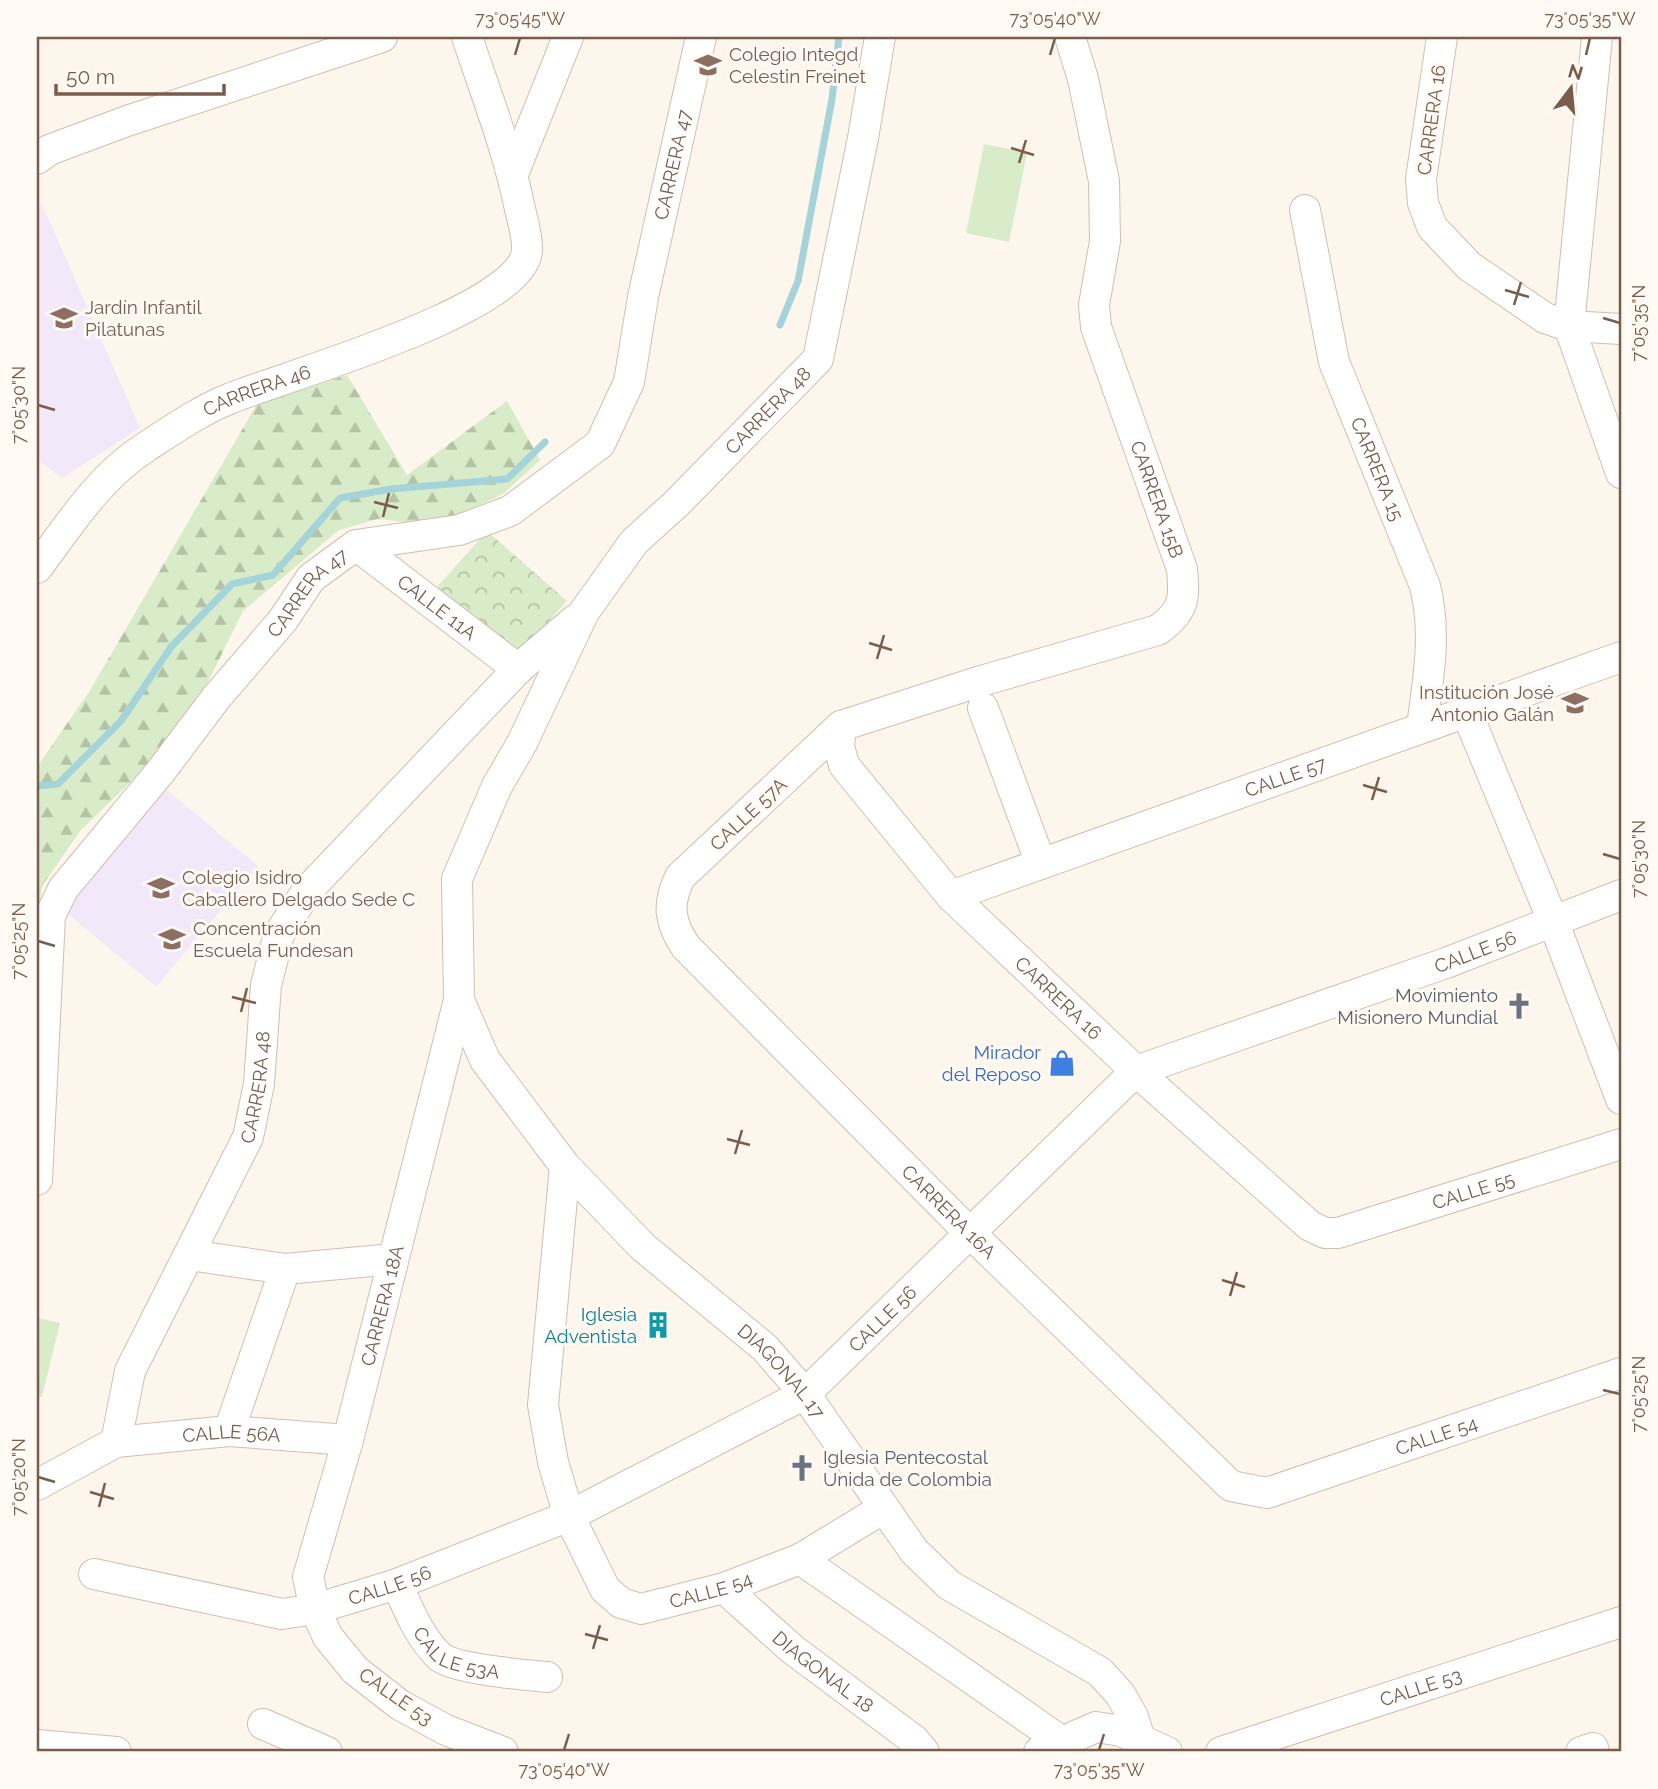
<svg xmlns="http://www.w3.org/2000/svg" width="1658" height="1789" viewBox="0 0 1658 1789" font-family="Raleway,sans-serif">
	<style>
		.education { fill: #f3e8fa }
		.forest { fill: url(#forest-firs) }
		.park { fill: url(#park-crowns) }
		.pitch { fill: #d8ecc9 }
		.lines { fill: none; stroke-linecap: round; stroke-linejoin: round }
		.stream { stroke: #a5d3da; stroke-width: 7 }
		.minor-casing { stroke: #d1beb0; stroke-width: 32 }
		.minor { stroke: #fff; stroke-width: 30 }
		.ticks { fill: none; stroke: #7a5c4d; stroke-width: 2.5 }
		.labels { text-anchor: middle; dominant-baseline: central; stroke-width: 6; stroke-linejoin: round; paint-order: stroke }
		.education-label { font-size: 19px; fill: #785e54; stroke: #fffaf3; text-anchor: start }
		.street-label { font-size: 19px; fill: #7a5c4d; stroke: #fffaf3 }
		.worship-label { font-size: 19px; fill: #5b616d; stroke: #fffaf3; text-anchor: end }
		.shop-label { font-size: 19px; fill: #366cbe; stroke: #fffaf3; text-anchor: end }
		.culture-label { font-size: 19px; fill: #0d838f; stroke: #fffaf3; text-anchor: end }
		.neatline { fill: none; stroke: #7a5c4d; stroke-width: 2.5 }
		.ticks-label { font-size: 18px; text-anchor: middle; fill: #7a5c4d }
	</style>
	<defs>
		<pattern id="forest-firs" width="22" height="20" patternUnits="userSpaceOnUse" patternTransform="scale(1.75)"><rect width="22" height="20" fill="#d8ecc9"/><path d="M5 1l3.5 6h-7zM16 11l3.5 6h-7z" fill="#b4c2a5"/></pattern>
		<pattern id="park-crowns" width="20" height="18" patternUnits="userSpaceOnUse" patternTransform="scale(1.75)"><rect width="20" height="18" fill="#d8ecc9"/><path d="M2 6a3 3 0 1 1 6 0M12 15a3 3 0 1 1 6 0" fill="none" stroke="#b4c2a5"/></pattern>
	</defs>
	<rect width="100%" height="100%" fill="#fdf6ec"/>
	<g class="education">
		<path d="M 42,204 L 140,428 L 62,478 L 37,459 L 37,208 Z"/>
		<path d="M 166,789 L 258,866 L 156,987 L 63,910 Z"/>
	</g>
	<path class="forest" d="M 347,375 L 407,475 L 507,401 L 540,460 L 503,494 L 457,516 L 415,523 L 378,519 L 339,530 L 243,611 L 200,698 L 143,770 L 80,831 L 42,886 L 37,928 L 37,767 L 89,692 L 257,404 Z"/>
	<path class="park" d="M 487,531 L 567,601 L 516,657 L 437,587 Z"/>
	<g class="pitch">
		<path d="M 984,144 L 1027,153 L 1009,242 L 966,233 Z"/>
		<path d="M 37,1318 L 60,1323 L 42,1397 L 37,1396 Z"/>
	</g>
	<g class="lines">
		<g class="stream">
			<path d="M 780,325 L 798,281 L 832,99 L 839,37"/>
			<path d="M 37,786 L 58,784 L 121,721 L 171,647 L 232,584 L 273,575 L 340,498 L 391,489 L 507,479 L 545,442"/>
		</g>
		<defs>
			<g id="minor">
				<path id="s1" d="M 1070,37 L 1083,79 L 1104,181 L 1105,241 L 1094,305 L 1096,327 L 1182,569 C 1185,600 1184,611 1158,630 L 981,681 L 841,726 L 680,877 C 667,904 669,922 686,947 L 970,1233 L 1231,1486 L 1267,1493 L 1621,1373"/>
				<path d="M 1442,37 L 1421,179 L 1423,203 L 1432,227 L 1469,266 L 1545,318 L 1569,326 L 1621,329"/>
				<path d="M 1597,37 L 1569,326 L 1621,473"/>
				<path d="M 37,159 L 49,150 L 127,121 L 382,37"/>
				<path d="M 513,174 L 568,37"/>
				<path id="s2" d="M 1305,210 L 1334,362 L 1425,586 C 1437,634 1428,679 1422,727"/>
				<path id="s3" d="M 356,545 L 518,669"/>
				<path id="s4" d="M 37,568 C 70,524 99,477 146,447 C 172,430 201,410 229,399 C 281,377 521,311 527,251 C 528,238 523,222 520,209 C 508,150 486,94 467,37"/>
				<path d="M 983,708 L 1041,864"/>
				<path d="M 1467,713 L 1553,921 L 1621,1099"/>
				<path id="s5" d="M 841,726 L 839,746 L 844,765 L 951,896 L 1136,1071 L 1310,1226 L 1325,1233 L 1338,1233 L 1621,1144"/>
				<path id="s6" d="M 951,896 L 1621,657"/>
				<path id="s7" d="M 459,1000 L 485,1060 L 565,1166 L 643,1247 L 765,1348 L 805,1394 L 914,1551 L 949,1585 L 1100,1672 L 1120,1694 L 1133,1717 L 1144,1752"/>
				<path id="s8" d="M 565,1166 L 543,1405 L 553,1462 L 569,1516 L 605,1589 L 621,1603 L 641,1609 L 724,1588 L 800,1559 L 884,1508"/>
				<path id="s9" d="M 37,1180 L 50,916 L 63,889 L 161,771 L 216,698 L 283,620 L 311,578 L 356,545 L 459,530 L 510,511 L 600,444 L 629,382 L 643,297 L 701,37"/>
				<path d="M 190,1255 L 285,1269 L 393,1259"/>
				<path d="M 229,1431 L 285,1269"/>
				<path id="s10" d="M 116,1442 L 130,1371 L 248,1137 L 259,1084 L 266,985 L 279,934 L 307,891 L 518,669 L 575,620"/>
				<path id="s11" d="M 37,1485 L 116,1442 L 229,1431 L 348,1440"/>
				<path d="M 800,1559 L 1061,1741"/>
				<path id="s12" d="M 94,1574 L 282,1614 L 315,1609 L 397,1584 L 569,1516 L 805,1394 L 1136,1071 L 1446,963 L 1621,895"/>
				<path id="s13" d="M 397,1584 C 408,1609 419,1636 439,1656 C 453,1669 526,1675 547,1677"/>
				<path id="s14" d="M 724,1588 L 792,1649 L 914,1740 L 924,1752"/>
				<path d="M 263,1724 L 327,1752"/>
				<path d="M 37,1745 L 116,1752"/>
				<path id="s15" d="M 503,1752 L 446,1730 L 400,1705 L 355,1670 L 328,1637 L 315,1609 L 308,1577 L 348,1440 L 459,1000 L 457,879 L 497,786 L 522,743 L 584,612 L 634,542 L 677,503 L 818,359 L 863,138 L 880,37"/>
				<path d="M 1039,1752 L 1096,1727 L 1121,1731 L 1167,1752"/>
				<path id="s16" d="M 1221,1752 L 1621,1622"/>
				<path d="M 1581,1752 L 1593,1748"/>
			</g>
		</defs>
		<use href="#minor" class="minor-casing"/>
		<use href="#minor" class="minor"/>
	</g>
	<path class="ticks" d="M 515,55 L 520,38M 1050,55 L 1055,38M 1586,55 L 1590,38M 1011,148 L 1034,155M 1019,163 L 1026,140M 1505,290 L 1529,297M 1514,305 L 1521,282M 1603,318 L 1620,323M 38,405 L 55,410M 374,502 L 398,508M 383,517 L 389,493M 869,643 L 892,650M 877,659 L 884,635M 1363,785 L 1387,792M 1372,800 L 1379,777M 1603,854 L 1620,859M 38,941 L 55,946M 232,997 L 256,1003M 241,1012 L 247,988M 727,1139 L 750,1145M 735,1154 L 742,1130M 1222,1280 L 1245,1287M 1230,1296 L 1237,1272M 1603,1390 L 1620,1394M 38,1477 L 55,1482M 90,1492 L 114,1499M 99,1507 L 105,1483M 585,1634 L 608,1640M 593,1649 L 600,1625M 564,1750 L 569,1734M 1099,1750 L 1104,1734"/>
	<defs>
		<symbol id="school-bare" viewBox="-9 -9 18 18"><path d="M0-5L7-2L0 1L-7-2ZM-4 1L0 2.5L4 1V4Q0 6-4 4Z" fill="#8d6e63" stroke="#fffaf3" stroke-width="2.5" paint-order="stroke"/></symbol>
		<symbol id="church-bare" viewBox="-9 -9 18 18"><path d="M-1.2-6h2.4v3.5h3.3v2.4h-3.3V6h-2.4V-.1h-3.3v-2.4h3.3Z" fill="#6b7280" stroke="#fffaf3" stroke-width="2.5" paint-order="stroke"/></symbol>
		<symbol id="shop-bare" viewBox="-9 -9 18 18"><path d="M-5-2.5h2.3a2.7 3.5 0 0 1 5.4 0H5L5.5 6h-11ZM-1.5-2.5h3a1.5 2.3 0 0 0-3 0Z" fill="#3f7fe0" stroke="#fffaf3" stroke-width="2.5" paint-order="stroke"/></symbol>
		<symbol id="building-bare" viewBox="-9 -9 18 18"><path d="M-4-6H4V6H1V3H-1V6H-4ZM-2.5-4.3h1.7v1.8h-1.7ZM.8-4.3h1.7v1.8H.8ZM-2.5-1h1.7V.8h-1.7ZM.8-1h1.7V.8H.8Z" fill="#0f9aa8" stroke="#fffaf3" stroke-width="2.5" paint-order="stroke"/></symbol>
	</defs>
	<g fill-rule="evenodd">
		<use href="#school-bare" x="689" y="46" width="38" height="38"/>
		<use href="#school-bare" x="45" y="299" width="38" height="38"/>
		<use href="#school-bare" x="1556" y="684" width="38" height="38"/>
		<use href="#school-bare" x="142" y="869" width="38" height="38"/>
		<use href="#school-bare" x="153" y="920" width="38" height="38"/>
		<use href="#church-bare" x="1500" y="987" width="38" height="38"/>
		<use href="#shop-bare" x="1043" y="1044" width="38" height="38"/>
		<use href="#building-bare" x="639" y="1306" width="38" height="38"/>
		<use href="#church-bare" x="783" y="1449" width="38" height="38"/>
	</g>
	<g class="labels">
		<g class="education-label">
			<text x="729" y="54">Colegio Integd<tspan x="729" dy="22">Celestin Freinet</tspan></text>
			<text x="85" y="307">Jardín Infantil<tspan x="85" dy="22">Pilatunas</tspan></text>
			<text x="1554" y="692" text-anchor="end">Institución José<tspan x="1554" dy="22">Antonio Galán</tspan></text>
			<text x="182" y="877">Colegio Isidro<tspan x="182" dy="22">Caballero Delgado Sede C</tspan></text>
			<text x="193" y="928">Concentración<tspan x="193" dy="22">Escuela Fundesan</tspan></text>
		</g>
		<g class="street-label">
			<text transform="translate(1431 120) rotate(-82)">CARRERA 16</text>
			<text stroke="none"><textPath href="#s9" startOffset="1309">CARRERA 47</textPath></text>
			<text stroke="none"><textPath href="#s4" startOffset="289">CARRERA 46</textPath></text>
			<text stroke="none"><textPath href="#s15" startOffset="1564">CARRERA 48</textPath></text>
			<text stroke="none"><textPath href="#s2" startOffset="270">CARRERA 15</textPath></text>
			<text stroke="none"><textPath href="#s1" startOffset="478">CARRERA 15B</textPath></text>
			<text stroke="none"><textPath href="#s9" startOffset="679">CARRERA 47</textPath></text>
			<text stroke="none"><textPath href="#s3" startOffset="102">CALLE 11A</textPath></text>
			<text stroke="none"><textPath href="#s6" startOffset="355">CALLE 57</textPath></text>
			<text transform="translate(748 814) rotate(-43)">CALLE 57A</text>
			<text stroke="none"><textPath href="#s12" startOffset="1584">CALLE 56</textPath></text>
			<text stroke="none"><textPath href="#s5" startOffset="357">CARRERA 16</textPath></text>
			<text stroke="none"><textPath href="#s10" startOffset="385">CARRERA 48</textPath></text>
			<text stroke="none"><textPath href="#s5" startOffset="868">CALLE 55</textPath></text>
			<text stroke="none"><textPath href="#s1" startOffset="1622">CARRERA 16A</textPath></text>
			<text stroke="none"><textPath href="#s15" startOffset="558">CARRERA 18A</textPath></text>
			<text stroke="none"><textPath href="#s12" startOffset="870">CALLE 56</textPath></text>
			<text stroke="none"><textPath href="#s7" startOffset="497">DIAGONAL 17</textPath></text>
			<text stroke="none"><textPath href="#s11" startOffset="206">CALLE 56A</textPath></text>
			<text stroke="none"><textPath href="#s1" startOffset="2231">CALLE 54</textPath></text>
			<text stroke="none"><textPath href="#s12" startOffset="304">CALLE 56</textPath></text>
			<text stroke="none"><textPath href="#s8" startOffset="550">CALLE 54</textPath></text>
			<text stroke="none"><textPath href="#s13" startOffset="98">CALLE 53A</textPath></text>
			<text stroke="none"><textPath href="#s14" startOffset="130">DIAGONAL 18</textPath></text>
			<text stroke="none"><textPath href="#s16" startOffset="210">CALLE 53</textPath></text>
			<text transform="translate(396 1696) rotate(35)">CALLE 53</text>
		</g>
		<g class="worship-label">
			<text x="1498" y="995">Movimiento<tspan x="1498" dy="22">Misionero Mundial</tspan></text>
			<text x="823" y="1457" text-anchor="start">Iglesia Pentecostal<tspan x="823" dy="22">Unida de Colombia</tspan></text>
		</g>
		<g class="shop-label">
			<text x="1041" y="1052">Mirador<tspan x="1041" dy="22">del Reposo</tspan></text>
		</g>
		<g class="culture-label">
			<text x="637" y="1314">Iglesia<tspan x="637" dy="22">Adventista</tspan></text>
		</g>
	</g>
	<rect width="1658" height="1789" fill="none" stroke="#fffaf3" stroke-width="77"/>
	<g transform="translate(1571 88) rotate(16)" stroke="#fffaf3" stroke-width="5" paint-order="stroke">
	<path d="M0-5L12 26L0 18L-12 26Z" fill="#7a5c4d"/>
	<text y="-10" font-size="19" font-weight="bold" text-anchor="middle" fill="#7a5c4d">N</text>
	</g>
	<path d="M56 84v10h168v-10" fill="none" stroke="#7a5c4d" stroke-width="3.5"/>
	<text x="66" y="84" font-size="21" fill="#7a5c4d" stroke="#fffaf3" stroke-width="5" paint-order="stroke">50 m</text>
	<rect x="38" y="38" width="1582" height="1712" class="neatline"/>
	<g class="ticks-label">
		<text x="520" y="25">73°05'45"W</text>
		<text x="1055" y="25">73°05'40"W</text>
		<text x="1590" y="25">73°05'35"W</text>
		<text transform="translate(1639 323) rotate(-90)" y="6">7°05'35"N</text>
		<text transform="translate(19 405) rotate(-90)" y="6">7°05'30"N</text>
		<text transform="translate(1639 859) rotate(-90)" y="6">7°05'30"N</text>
		<text transform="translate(19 941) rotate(-90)" y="6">7°05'25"N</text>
		<text transform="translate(1639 1394) rotate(-90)" y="6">7°05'25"N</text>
		<text transform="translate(19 1477) rotate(-90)" y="6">7°05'20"N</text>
		<text x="564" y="1776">73°05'40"W</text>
		<text x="1099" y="1776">73°05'35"W</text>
	</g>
</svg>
